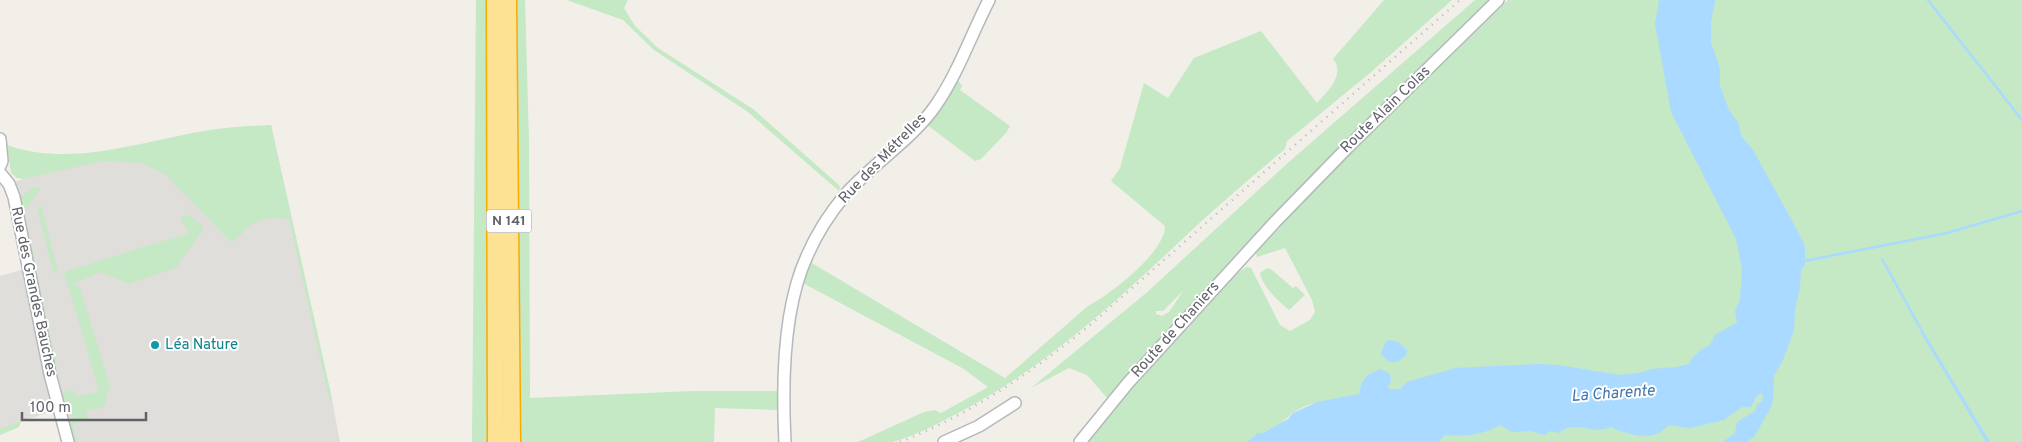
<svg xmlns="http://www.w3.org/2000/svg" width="2022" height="442" viewBox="0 0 2022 442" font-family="Overpass,sans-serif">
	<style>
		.industrial { fill: #e0deda }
		.green { fill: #c5e8c5; fill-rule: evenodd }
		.water { fill: #aadaff }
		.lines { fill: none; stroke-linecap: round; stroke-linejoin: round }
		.stream { stroke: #aadaff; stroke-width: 2.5 }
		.minor-casing { stroke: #b5b8bc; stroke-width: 14 }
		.highway-casing { stroke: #f9ab00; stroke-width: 19 }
		.minor { stroke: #fff; stroke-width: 11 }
		.highway { stroke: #fde293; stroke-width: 16 }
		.rail { stroke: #b6b7b8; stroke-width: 2.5; stroke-dasharray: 1 6; stroke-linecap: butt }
		.culture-dot { fill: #0f9aa8; stroke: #fff; stroke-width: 2 }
		.labels { text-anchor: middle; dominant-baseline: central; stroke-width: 4; stroke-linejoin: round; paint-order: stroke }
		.shield { fill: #fff; stroke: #8f9295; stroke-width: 1 }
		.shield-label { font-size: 14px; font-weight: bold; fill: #5f6368 }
		.street-label { font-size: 15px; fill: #5f6368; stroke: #fff }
		.culture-label { font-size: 15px; fill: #0d838f; stroke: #fff; text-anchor: start }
		.water-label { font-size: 16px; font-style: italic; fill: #4174aa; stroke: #fff }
	</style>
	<rect width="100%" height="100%" fill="#f1efe8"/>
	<path class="industrial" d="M 271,125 L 332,399 L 340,442 L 68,442 L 59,409 L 0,428 L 0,276 L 28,268 L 9,184 L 86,157 Z"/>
	<g class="green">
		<path d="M 476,0 L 487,0 L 488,442 L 472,442 Z"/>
		<path d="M 515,0 L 525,0 L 529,141 L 530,398 L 694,391 L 779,391 L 779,410 L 715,408 L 714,442 L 520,442 L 520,369 L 516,259 Z"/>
		<path d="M 567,0 L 628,0 L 624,8 L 635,26 L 658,48 L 753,109 L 840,186 L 839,191 L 748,112 L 654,50 L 623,20 Z"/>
		<path d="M 1384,0 L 1452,0 L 1370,73 L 1287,141 L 1285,149 C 1254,175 1223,201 1193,229 C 1121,297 1047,367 958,413 C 939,423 913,437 892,442 C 882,442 869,442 858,442 L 924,412 L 935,410 L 941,413 L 988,387 L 964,369 L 799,281 L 805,259 L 1005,378 L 1088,306 C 1110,295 1166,251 1165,226 L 1111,181 L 1120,168 L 1144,83 L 1168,98 L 1194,58 L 1261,31 L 1317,103 C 1327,92 1346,74 1333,59 Z"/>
		<path d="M 1475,0 L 1491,0 C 1361,130 1228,259 1108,399 L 1087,375 L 1069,368 L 1031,388 L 1145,294 L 1290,161 ZM 1183,291 L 1169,312 L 1162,316 L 1156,314 L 1156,311 L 1163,311 Z"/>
		<path d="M 1508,0 L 2022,0 L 2022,442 L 1374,442 L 1764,378 L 1330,400 C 1318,402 1303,405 1293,413 C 1288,417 1284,421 1278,425 C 1267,431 1257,435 1247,442 L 1087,442 L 1134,383 L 1232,276 L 1247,267 L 1251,268 L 1280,325 L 1290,331 L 1310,320 L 1315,312 L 1312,300 L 1285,248 L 1257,257 L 1256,252 L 1337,167 L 1336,162 L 1347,151 L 1353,150 L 1408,94 L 1422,83 Z"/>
		<path d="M 957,79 L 962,86 L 960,90 L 1010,126 L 1006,133 L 981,159 L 975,161 L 922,121 Z"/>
		<path d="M 271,125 L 332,399 L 329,398 L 289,219 C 276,217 261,218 249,226 C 242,231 240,239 231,242 L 166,175 L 142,163 L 103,161 L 23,179 L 17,178 L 11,173 L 7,145 C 77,170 154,136 225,128 C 241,126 256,126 271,125 Z"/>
		<path d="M 41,187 L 27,208 L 24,218 L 19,199 L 32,188 Z"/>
		<path d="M 41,205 L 58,272 L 54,274 L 37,208 Z"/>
		<path d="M 185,215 L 193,217 L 204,228 L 176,268 L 128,284 L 101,272 L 72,284 L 80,288 L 111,389 L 106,392 L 107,398 L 104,407 L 86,411 L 87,419 L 73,425 L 77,442 L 72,442 L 67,424 L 69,420 L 73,419 L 69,401 L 61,400 L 59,392 L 75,391 L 77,397 L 99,391 L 64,272 L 189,233 L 180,218 Z"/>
		<path d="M 28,248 L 32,248 L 57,367 L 54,368 Z"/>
		<path d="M 1267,268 L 1272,270 L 1293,288 L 1296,286 L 1305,295 L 1289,310 C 1278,300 1263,288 1260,273 Z"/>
		<path d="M 21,421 L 19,427 L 0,435 L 0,428 Z"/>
	</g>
	<g class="water">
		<path d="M 1659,0 L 1715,0 L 1711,22 L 1711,42 L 1720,69 L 1720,86 L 1729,110 L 1738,122 L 1742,137 L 1753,150 L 1795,226 L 1805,246 L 1805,264 L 1801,270 L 1800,287 L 1795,309 L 1794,330 L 1783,360 L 1774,376 L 1773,401 L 1770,409 L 1754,437 L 1746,442 L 1723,442 L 1735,433 L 1737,422 L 1755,411 L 1757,405 L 1762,401 L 1763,396 L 1761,393 L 1756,397 L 1751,407 L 1742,407 L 1724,420 L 1690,428 L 1669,425 C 1665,428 1660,433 1656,434 C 1643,439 1623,433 1612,427 C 1607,428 1601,430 1596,430 C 1584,428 1569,423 1559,433 L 1550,431 L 1544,435 L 1530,431 L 1512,432 L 1500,425 C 1484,435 1463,437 1445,435 L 1439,442 L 1247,442 L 1258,433 L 1263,433 L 1288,419 L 1293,413 L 1317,402 L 1359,394 C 1363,377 1365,375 1381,369 L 1390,374 L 1391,382 L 1388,386 L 1389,389 L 1400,389 L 1407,382 L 1455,368 L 1538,364 L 1558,365 L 1620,375 L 1638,373 L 1652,369 L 1676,367 L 1689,364 L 1692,358 L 1702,349 L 1710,345 L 1715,335 L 1737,322 L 1735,311 L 1740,300 L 1742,270 L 1736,239 L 1671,112 L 1655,24 Z"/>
		<path d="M 1923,331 L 1990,442 L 1986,442 L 1921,333 Z"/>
		<path d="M 1391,340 L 1398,342 L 1407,350 L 1406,355 C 1397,365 1388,365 1381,353 L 1386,341 Z"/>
	</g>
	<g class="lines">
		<g class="stream">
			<path d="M 1928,0 L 2022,120"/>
			<path d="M 1882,259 L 1923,333"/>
			<path d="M 1804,261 L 1947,233 L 2022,211"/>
		</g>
		<defs>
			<g id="minor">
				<path d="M 0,139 L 2,161 L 0,166"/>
				<path d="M 0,173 L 9,184 L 14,197 L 50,374 L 68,442"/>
				<path d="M 785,442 C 782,385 783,308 807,256 C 816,235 830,213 845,195 C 873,163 912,140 936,105 C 958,73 971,35 989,0"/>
				<path d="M 944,442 L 979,426 L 1015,403"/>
				<path d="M 1080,442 L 1128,383 L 1275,222 L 1348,147 L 1498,0"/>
			</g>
			<g id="highway">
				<path d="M 495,0 L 496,442"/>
				<path d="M 508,0 L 512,442"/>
			</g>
		</defs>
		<use href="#minor" class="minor-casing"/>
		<use href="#highway" class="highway-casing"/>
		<use href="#minor" class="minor"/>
		<use href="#highway" class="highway"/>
		<path class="rail" d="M 900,442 C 971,414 1031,373 1090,325 L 1460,0"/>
	</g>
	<circle class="culture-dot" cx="155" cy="345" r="5"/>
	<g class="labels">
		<rect class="shield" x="486.5" y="209.5" width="45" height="23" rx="4"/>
		<g class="shield-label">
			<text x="509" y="221">N 141</text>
		</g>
		<g class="street-label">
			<text transform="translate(1386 110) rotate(-44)">Route Alain Colas</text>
			<text transform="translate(883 159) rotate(-46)">Rue des Métrelles</text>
			<text transform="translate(33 292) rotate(78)">Rue des Grandes Bauches</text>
			<text transform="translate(1176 330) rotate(-48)">Route de Chaniers</text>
		</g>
		<g class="culture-label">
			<text x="165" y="345">Léa Nature</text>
		</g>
		<g class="water-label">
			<text transform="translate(1613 394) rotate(-4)">La Charente</text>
		</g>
	</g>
	<path d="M22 412v8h124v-8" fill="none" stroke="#5f6368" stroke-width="2.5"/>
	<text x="30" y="412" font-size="15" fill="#5f6368" stroke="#ffffff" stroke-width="4" paint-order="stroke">100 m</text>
</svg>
